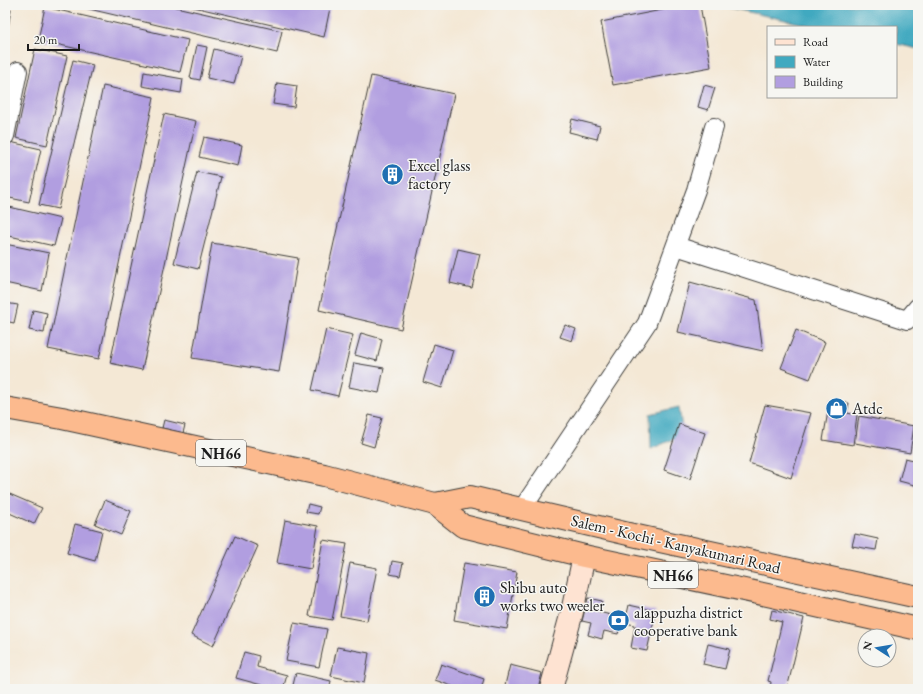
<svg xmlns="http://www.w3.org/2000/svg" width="923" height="694" viewBox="0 0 923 694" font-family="'EB Garamond',serif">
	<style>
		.water { fill: #40a9c0; stroke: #2e626e }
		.building { fill: #b19ee0 }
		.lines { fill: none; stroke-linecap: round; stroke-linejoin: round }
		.street-casing { stroke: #3c3b38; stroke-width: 20 }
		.secondary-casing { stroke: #3c3b38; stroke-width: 24 }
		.highway-casing { stroke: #3c3b38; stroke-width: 24 }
		.street { stroke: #fff; stroke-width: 18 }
		.secondary { stroke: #fee3d2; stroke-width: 22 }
		.highway { stroke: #fcba8e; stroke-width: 22 }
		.labels { text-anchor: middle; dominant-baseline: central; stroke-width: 3; stroke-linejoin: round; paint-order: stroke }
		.shield { fill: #f6f6f2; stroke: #5d5d5c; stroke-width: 1 }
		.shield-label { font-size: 15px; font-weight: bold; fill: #1c1c1c }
		.poi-label { font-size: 16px; fill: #1c1c1c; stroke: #f6f6f2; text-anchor: start }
		.street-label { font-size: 16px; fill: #1c1c1c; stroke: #f6f6f2 }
	</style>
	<rect width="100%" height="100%" fill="#f6f6f2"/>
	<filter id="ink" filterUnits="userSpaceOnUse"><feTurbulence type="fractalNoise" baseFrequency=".025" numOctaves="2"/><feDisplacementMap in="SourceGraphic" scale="8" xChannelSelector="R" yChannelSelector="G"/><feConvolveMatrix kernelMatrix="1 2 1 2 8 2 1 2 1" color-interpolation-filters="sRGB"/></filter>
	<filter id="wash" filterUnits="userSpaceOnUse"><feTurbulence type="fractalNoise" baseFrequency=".012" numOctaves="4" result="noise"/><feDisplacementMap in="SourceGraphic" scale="16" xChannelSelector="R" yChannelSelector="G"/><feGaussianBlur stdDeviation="0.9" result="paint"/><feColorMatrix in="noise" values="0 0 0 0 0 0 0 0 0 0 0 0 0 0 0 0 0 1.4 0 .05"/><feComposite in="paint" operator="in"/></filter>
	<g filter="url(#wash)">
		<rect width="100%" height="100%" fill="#f4e8d5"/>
		<g class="water">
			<path d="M 717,5 L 918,5 L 918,49 L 896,44 L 896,27 L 817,27 Z"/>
			<path d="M 679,407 L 683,435 L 651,449 L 650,414 Z"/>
		</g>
		<g id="blocks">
			<g class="building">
				<path d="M 72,5 L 167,5 L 282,31 L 277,53 Z"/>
				<path d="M 185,5 L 318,5 L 330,8 L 324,37 Z"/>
				<path d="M 687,5 L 700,5 L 711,67 L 613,85 L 601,22 Z"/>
				<path d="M 45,7 L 188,40 L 180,72 L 38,40 Z"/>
				<path d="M 5,8 L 11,9 L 6,41 L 5,41 Z"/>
				<path d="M 197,45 L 207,47 L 200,80 L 190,78 Z"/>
				<path d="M 35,49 L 67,56 L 47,145 L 16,138 Z"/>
				<path d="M 214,49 L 241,56 L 234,84 L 207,78 Z"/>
				<path d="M 73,60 L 93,65 L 58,209 L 39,205 Z"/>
				<path d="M 144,72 L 183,79 L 181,93 L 142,86 Z"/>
				<path d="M 371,76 L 454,94 L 401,329 L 319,310 Z"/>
				<path d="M 277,83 L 297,86 L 294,107 L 273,104 Z"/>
				<path d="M 704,85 L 715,88 L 708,110 L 698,107 Z"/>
				<path d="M 103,86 L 154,97 L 99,359 L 48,349 Z"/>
				<path d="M 164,114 L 196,121 L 142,370 L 110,363 Z"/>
				<path d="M 572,119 L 600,126 L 597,139 L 569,132 Z"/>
				<path d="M 204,137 L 242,145 L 238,166 L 199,157 Z"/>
				<path d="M 10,142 L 41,149 L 29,202 L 5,197 L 5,167 Z"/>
				<path d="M 197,172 L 221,177 L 198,269 L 174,263 Z"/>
				<path d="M 5,206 L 61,219 L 54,246 L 5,235 Z"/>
				<path d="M 212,243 L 298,258 L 279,372 L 192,358 Z"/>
				<path d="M 5,244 L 49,253 L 42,291 L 5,283 Z"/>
				<path d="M 458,249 L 480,254 L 472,288 L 450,283 Z"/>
				<path d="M 690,282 L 756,300 L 763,351 L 678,332 Z"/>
				<path d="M 5,303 L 18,305 L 14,323 L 5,321 Z"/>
				<path d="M 33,310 L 47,313 L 44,333 L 29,330 Z"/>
				<path d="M 565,325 L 576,329 L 572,341 L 560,337 Z"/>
				<path d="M 326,329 L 353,335 L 338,396 L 312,390 Z"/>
				<path d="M 796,330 L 825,342 L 810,379 L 781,368 Z"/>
				<path d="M 361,333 L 382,339 L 377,361 L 355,355 Z"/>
				<path d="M 434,344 L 453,350 L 442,388 L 423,382 Z"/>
				<path d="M 354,363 L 384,368 L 379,393 L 349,387 Z"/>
				<path d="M 830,400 L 849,403 L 847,413 L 857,415 L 853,445 L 823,440 Z"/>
				<path d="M 765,405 L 811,413 L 791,478 L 749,463 Z"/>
				<path d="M 369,415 L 382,418 L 374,447 L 361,443 Z"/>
				<path d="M 859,416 L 914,426 L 910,453 L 855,443 Z"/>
				<path d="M 164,420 L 185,425 L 183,433 L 162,428 Z"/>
				<path d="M 679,424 L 705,433 L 690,479 L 664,470 Z"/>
				<path d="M 905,458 L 918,461 L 918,486 L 899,481 Z"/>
				<path d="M 5,492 L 42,508 L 34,524 L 5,511 Z"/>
				<path d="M 105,500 L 131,511 L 121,535 L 95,524 Z"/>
				<path d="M 308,504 L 320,507 L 318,514 L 306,512 Z"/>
				<path d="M 285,520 L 318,526 L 311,569 L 277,563 Z"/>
				<path d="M 75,524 L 102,531 L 95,561 L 67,553 Z"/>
				<path d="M 855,534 L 878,539 L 876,550 L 852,546 Z"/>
				<path d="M 235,536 L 258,546 L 213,646 L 191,635 Z"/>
				<path d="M 323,540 L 347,544 L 332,620 L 309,616 Z"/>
				<path d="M 392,561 L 403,563 L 400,576 L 390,574 Z"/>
				<path d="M 350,563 L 377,568 L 367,621 L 340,616 Z"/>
				<path d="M 464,563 L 517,572 L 507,629 L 454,620 Z"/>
				<path d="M 588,598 L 602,601 L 599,612 L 622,618 L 618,634 L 604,631 L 602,639 L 588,635 L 591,623 L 582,621 Z"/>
				<path d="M 629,605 L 656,611 L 647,651 L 631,648 L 635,625 L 625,623 Z"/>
				<path d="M 772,610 L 804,618 L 787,689 L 770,689 L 771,682 L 768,681 L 782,622 L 770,619 Z"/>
				<path d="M 294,623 L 327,629 L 319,667 L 286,661 Z"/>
				<path d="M 708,644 L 730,649 L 725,669 L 703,664 Z"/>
				<path d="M 337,647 L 369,653 L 364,683 L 331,676 Z"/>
				<path d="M 244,652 L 259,656 L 257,667 L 287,675 L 283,689 L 276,689 L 236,678 Z"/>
				<path d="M 441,664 L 484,679 L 481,689 L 460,689 L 435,680 Z"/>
				<path d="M 510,665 L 542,673 L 538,689 L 504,689 Z"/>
				<path d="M 296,673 L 331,681 L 329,689 L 292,689 Z"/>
			</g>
		</g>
	</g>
	<g filter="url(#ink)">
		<use href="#blocks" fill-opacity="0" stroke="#3c3b38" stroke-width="1"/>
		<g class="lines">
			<defs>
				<g id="street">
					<path d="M 5,136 L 18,71"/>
					<path d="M 676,246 L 907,320 L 918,307"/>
					<path d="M 522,509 L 647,323 L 696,190 L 714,127"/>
				</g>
				<path id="secondary" d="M 551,689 L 572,612 L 584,556"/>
				<g id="highway">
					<path d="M 5,408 L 62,418 L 324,475 L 435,504 L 463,526 L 584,556 L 772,596 L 918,629"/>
					<path d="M 435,504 L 470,497 L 637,536 L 918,597"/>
				</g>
			</defs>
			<use href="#street" class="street-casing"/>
			<use href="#secondary" class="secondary-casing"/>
			<use href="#highway" class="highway-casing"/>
			<use href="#street" class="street"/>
			<use href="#secondary" class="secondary"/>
			<use href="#highway" class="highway"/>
		</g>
	</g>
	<defs>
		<symbol id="building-disc" viewBox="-11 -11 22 22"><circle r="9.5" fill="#1f6fb2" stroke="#f6f6f2"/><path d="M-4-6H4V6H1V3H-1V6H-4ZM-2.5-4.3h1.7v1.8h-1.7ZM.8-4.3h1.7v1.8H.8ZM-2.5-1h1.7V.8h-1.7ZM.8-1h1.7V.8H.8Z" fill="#fff"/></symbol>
		<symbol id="shop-disc" viewBox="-11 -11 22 22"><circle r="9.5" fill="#1f6fb2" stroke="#f6f6f2"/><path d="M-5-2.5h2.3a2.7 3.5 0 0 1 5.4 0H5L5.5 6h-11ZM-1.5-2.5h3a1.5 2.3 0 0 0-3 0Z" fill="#fff"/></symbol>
		<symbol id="bank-disc" viewBox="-11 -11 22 22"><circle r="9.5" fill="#1f6fb2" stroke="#f6f6f2"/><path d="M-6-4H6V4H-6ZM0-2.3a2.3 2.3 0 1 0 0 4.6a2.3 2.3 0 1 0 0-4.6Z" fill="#fff"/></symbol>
	</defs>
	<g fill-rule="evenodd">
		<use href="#building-disc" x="380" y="162" width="25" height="25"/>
		<use href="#shop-disc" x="824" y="396" width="25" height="25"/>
		<use href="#building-disc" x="472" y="584" width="25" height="25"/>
		<use href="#bank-disc" x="606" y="608" width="25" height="25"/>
	</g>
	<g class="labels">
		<g class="shield">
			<rect x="196" y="440" width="50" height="26" rx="3"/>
			<rect x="648" y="562" width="50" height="26" rx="3"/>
		</g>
		<g class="shield-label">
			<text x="221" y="453">NH66</text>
			<text x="673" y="575">NH66</text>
		</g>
		<g class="poi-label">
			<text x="408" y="165">Excel glass<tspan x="408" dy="18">factory</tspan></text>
			<text x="852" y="408">Atdc</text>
			<text x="500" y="587">Shibu auto<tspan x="500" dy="18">works two weeler</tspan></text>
			<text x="634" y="612">alappuzha district<tspan x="634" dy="18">cooperative bank</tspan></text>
		</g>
		<g class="street-label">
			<text transform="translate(676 544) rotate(13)">Salem - Kochi - Kanyakumari Road</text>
		</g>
	</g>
	<rect width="923" height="694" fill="none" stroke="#f6f6f2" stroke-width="20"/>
	<rect x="767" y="26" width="130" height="72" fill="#f6f6f2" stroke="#9f9f9c"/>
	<rect x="775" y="39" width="20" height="6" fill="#fee3d2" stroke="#9f9f9c"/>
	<text x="803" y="46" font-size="12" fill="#1c1c1c">Road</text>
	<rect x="775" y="56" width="20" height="12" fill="#40a9c0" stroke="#9f9f9c"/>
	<text x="803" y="66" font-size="12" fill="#1c1c1c">Water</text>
	<rect x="775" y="76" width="20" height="12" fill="#b19ee0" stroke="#9f9f9c"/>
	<text x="803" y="86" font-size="12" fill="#1c1c1c">Building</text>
	<g transform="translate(877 648) rotate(282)"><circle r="19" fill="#f6f6f2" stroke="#9f9f9c"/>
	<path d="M0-3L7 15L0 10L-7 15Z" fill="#1f6fb2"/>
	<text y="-6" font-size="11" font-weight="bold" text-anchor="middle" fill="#1c1c1c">N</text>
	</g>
	<path d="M28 44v6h51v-6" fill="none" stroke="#1c1c1c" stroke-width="2"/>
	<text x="34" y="44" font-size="12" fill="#1c1c1c" stroke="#f6f6f2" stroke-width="3" paint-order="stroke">20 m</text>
</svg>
